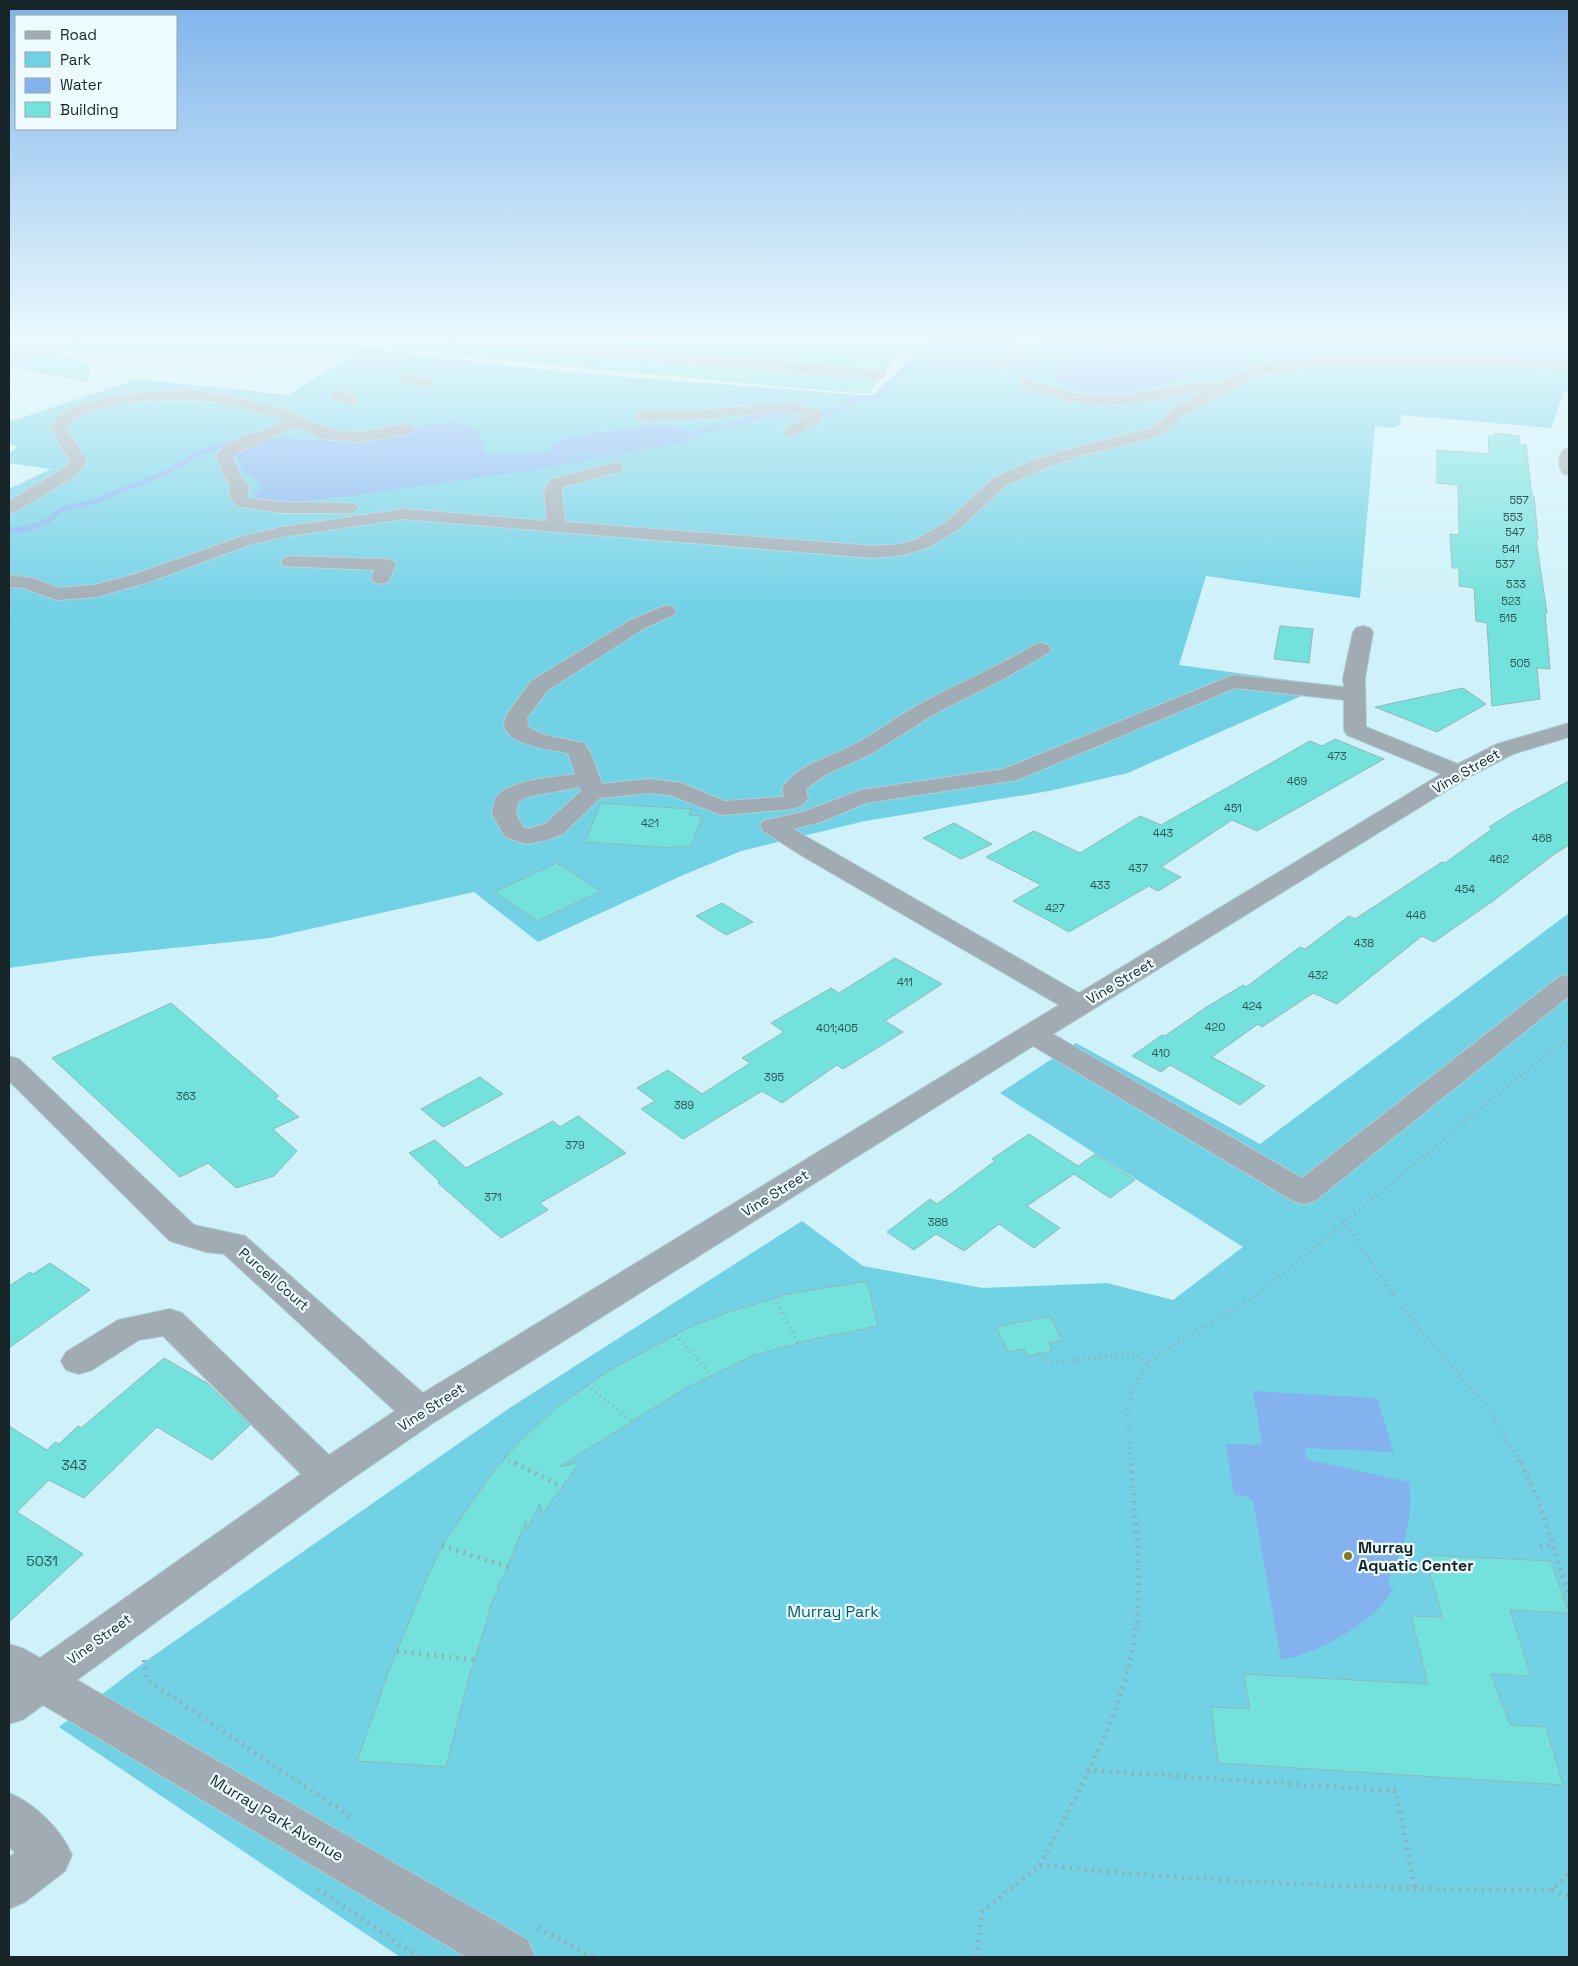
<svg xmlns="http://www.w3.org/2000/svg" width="1578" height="1966" viewBox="0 0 1578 1966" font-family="'Space Grotesk',sans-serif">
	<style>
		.green { fill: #71d1e5 }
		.water { fill: #84b2ef }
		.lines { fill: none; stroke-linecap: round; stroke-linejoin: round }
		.stream-far1 { stroke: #84b2ef; stroke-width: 5 }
		.stream { stroke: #84b2ef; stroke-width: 6 }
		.building { fill: #73e1dc; stroke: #95b7b5 }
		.minor-casing { stroke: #aecdd4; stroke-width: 2 }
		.path-far2 { stroke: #94afb6; stroke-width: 3; stroke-dasharray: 1 4; stroke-linecap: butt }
		.path-far1 { stroke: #94afb6; stroke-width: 4; stroke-dasharray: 1 4.5; stroke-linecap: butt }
		.path { stroke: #94afb6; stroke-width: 5; stroke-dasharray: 2 5.5; stroke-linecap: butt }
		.minor { fill: #a0abb3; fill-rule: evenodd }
		.poi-dot { fill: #7f7a20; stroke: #edfbfe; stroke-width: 2 }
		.labels { text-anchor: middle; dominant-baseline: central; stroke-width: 4.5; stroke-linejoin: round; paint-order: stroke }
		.number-label { font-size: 11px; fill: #2f5455 }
		.street-label { font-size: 14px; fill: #182528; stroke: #edfbfe }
		.near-number-label { font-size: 14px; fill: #2f5455 }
		.near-poi-label { font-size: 16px; font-weight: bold; fill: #182528; stroke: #edfbfe; text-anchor: start }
		.near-park-label { font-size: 16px; fill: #005f6e; stroke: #edfbfe }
		.near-street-label { font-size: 16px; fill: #182528; stroke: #edfbfe }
	</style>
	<rect width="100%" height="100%" fill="#cff2fa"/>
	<g class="green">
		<path d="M 931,338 L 1569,338 L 1569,391 L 1564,391 L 1551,428 L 1401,415 L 1400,425 L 1393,428 L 1375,426 L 1360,598 L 1206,576 L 1179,665 L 1311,683 L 1308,693 L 1128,773 L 1049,791 L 865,821 L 741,851 L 681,876 L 538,942 L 474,892 L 270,938 L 86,957 L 9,968 L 9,489 L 51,469 L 9,463 L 9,454 L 18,446 L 9,444 L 9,422 L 137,379 L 288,395 L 361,349 L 576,373 L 872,396 Z"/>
		<path d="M 1569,913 L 1569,1957 L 400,1957 L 59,1727 L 143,1663 L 511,1407 L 802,1221 L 863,1266 L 983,1288 L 1107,1283 L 1173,1300 L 1243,1247 L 1000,1093 L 1076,1043 L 1260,1144 Z"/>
	</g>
	<g class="water">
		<path d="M 1124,338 L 1309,338 L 1305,345 C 1279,349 1252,352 1226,358 C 1211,361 1199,370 1185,377 C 1160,389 1115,396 1088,392 C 1077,391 1062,384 1053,377 L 1068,365 L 1092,350 Z"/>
		<path d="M 453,422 L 479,431 L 484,453 L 524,454 L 548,452 L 556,442 L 584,434 L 656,426 L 680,428 L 693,433 L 686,442 L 534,470 L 332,498 L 281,503 L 255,499 L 254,495 L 261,489 L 259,481 C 245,474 238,467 236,451 L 256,440 L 271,438 L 334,441 L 366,438 L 433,424 Z"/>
		<path d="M 1253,1391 L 1377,1398 L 1394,1452 L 1305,1448 L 1306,1457 L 1310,1460 L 1409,1482 C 1414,1518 1404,1548 1388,1580 L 1390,1586 L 1394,1589 C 1388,1596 1383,1604 1377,1610 C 1354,1632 1312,1655 1281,1660 L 1253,1501 L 1247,1496 L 1234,1495 L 1226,1444 L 1259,1445 L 1262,1443 Z"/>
	</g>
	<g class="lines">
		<g class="stream-far1">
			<path d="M 821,415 L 840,409 L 852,399 L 877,397 L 928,344"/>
			<path d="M 693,433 L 774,414 L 809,415"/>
			<path d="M 36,526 L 49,520 L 62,509 L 90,503 L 167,472 L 197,454 L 231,442"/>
		</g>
		<path class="stream" d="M 9,530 L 22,530 L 38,525"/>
	</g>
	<g class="building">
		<path d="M 531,338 L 783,338 L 812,352 L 813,338 L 906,338 L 885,371 Z"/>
		<path d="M 9,340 L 29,346 L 9,353 Z"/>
		<path d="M 457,343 L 458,344 L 878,381 L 868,393 L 829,390 L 456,355 Z"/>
		<path d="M 49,352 L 90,365 L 87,381 L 9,366 Z"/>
		<path d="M 1494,433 L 1519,436 L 1520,445 L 1526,445 L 1532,496 L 1534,496 L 1538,539 L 1536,539 L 1547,613 L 1545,613 L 1550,669 L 1537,668 L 1540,699 L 1492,706 L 1487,623 L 1476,621 L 1474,588 L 1459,586 L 1459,568 L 1452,568 L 1450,534 L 1459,535 L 1458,485 L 1437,483 L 1437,450 L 1489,454 L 1488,436 L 1495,436 Z"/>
		<path d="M 1280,626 L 1313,629 L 1309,663 L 1274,659 Z"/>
		<path d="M 1463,688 L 1486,704 L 1437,732 L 1375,707 Z"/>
		<path d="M 1335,739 L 1384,759 L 1257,831 L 1232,820 L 1161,867 L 1181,877 L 1158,891 L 1149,886 L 1069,932 L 1013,901 L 1041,885 L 986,857 L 1034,831 L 1080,853 L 1140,816 L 1161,825 L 1310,741 L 1322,746 Z"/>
		<path d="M 1569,781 L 1569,845 L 1553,855 L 1493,901 L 1434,942 L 1422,936 L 1337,1004 L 1313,993 L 1262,1027 L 1258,1024 L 1212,1057 L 1265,1086 L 1240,1105 L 1170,1065 L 1161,1072 L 1132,1056 L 1162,1035 L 1165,1036 L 1205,1008 L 1243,985 L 1246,987 L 1300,947 L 1305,949 L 1349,916 L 1355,919 L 1442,862 L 1445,863 L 1492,829 L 1489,827 L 1516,810 Z"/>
		<path d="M 601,803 L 691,809 L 689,815 L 702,816 L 691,847 L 675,846 L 675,848 L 585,842 Z"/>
		<path d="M 954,823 L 992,844 L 961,859 L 923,838 Z"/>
		<path d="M 557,863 L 601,891 L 538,921 L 494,892 Z"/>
		<path d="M 722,903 L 753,922 L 726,935 L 696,916 Z"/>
		<path d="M 895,958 L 942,984 L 885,1021 L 903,1032 L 843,1069 L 837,1065 L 782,1103 L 762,1091 L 683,1139 L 641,1109 L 655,1101 L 637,1088 L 668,1070 L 702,1094 L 750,1063 L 742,1058 L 784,1032 L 771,1023 L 831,988 L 839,993 Z"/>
		<path d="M 171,1003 L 279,1096 L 275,1098 L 299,1117 L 273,1129 L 297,1151 L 274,1176 L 236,1188 L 208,1163 L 180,1177 L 52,1058 Z"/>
		<path d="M 480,1077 L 503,1094 L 443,1127 L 421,1109 Z"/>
		<path d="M 578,1116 L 626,1153 L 540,1203 L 548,1210 L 501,1238 L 438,1183 L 440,1182 L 409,1153 L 435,1140 L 466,1168 L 553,1121 L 560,1127 Z"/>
		<path d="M 1029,1134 L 1078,1166 L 1095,1154 L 1135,1180 L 1110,1198 L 1074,1174 L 1027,1206 L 1060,1228 L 1034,1248 L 999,1224 L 964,1251 L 936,1234 L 914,1250 L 887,1232 L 930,1199 L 937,1204 L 995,1161 L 992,1159 Z"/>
		<path d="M 50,1263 L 90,1290 L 9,1348 L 9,1286 L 30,1272 L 33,1274 Z"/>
		<path d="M 867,1281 L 878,1326 L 818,1338 L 754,1355 L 686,1388 L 559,1467 L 580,1462 L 542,1515 L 540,1503 L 527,1530 L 526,1521 L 505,1573 L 497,1586 L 500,1585 L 489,1609 L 491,1608 L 469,1677 L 446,1767 L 357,1761 L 390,1668 L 427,1578 L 442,1546 L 489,1477 L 520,1441 L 558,1406 L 610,1370 L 690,1327 L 729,1312 L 788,1294 Z"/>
		<path d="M 1050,1316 L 1062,1340 L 1049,1343 L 1052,1351 L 1027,1356 L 1024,1349 L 1008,1352 L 996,1327 Z"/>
		<path d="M 164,1358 L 207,1383 L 250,1425 L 212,1460 L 157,1427 L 84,1498 L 49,1480 L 17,1512 L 83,1554 L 9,1622 L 9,1426 L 47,1450 L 55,1442 L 59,1444 L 78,1426 L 81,1428 Z"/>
		<path d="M 1425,1555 L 1551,1561 L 1569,1613 L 1510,1610 L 1531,1676 L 1491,1674 L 1510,1725 L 1546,1727 L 1563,1785 L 1218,1763 L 1211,1707 L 1250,1709 L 1243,1674 L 1428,1684 L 1411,1616 L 1442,1617 Z"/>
	</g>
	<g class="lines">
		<defs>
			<g id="minor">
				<path d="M 57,338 L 78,338 L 76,341 L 9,364 L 9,355 Z"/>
				<path d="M 451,338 L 508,338 L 879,371 L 884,372 L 886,375 L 884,378 L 879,379 L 458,342 Z"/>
				<path d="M 1024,338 L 1040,338 L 1007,368 L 997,368 L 995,365 L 997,362 Z"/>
				<path d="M 1316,358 L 1493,358 L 1569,361 L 1569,369 L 1493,366 L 1316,366 L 1261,373 L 1185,414 L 1163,434 L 1138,442 L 1086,454 L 1043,469 L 1005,486 L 958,530 L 929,547 L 903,555 L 874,558 L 404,519 L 282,537 L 249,545 L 149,582 L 96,597 L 57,600 L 23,588 L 9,587 L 9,575 L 33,578 L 59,588 L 94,585 L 135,574 L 243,536 L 282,527 L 404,509 L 547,521 L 544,492 L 550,480 L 615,462 L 621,463 L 623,467 L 621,471 L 563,487 L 562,492 L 565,522 L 874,546 L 901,544 L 917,539 L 946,522 L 993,478 L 1031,461 L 1076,447 L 1151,428 L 1175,408 L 1205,391 C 1183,394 1161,399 1140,403 C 1107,408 1074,404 1044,394 C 1036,392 1024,390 1020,383 L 1022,380 L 1027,379 L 1068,392 L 1097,396 L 1125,395 L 1197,383 L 1221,383 L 1252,366 Z"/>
				<path d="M 405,374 L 430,379 L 432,382 L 430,385 L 425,386 L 400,381 L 398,378 L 400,375 Z"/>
				<path d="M 198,390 L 286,409 L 307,421 L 340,431 L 360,432 L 407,424 L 413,426 L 415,429 L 413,432 L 407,434 L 360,442 L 320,439 L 314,437 L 313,433 L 294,427 L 237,453 L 233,457 L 241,477 L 248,485 L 248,498 L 282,502 L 349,503 L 355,504 L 358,508 L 355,512 L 349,513 L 282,513 L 236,506 L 229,496 L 230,486 L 225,478 L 216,456 C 231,434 262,435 283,420 L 275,416 C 251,411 220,401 196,400 C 169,398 79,401 67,429 L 87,461 L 76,476 L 15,512 L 9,513 L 9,501 L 64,468 L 70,461 L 51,429 C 53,424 55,419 59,416 C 86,392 162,391 198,390 Z"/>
				<path d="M 339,390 L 354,397 L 357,400 L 354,403 C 346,405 336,402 331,395 L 334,392 Z"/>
				<path d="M 791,403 L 820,410 L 822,419 L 820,422 L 791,437 L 785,435 L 783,432 L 806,415 L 777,412 L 702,419 L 644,421 L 638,419 L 636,416 L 638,413 L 644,411 L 702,410 Z"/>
				<path d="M 1569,448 L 1569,475 L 1563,474 C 1558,466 1558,457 1563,450 Z"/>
				<path d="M 290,556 L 387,559 L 394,561 L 396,565 L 388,582 L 381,584 L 374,582 L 371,578 L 375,570 L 283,566 L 281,562 L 283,558 Z"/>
				<path d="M 666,605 L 673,607 L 676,611 L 673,615 L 643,629 L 547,691 L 527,718 L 528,727 L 544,735 L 584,743 L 590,752 L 602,784 L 649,779 L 682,783 L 724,801 L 781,797 L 784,796 L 782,788 C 800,762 831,758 857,743 C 879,731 899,715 922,703 C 959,683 998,667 1034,645 L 1041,643 L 1048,645 L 1051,649 L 1048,653 L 1007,677 L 936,713 L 871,754 L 827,774 L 806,789 L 808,799 L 804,804 L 793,809 L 721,815 L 670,795 L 649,793 L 600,798 L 563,834 L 547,840 L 526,844 L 505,837 L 492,814 C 493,808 494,800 498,795 C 512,780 555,777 575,774 L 568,753 C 552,750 488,743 508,713 L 531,681 L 629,621 ZM 579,787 L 581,791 L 545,824 L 528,829 L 523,827 L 516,814 L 518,802 L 527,797 Z"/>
				<path d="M 1363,626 L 1370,628 L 1373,632 L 1365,678 L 1366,727 L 1458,764 L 1497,744 L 1569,723 L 1569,737 L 1513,754 L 1467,778 L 1053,1034 L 1302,1178 L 1559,977 L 1569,975 L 1569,996 L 1315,1201 L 1304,1204 L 1293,1201 L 1033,1046 L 433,1423 L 340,1487 L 77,1680 L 528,1940 L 535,1957 L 466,1957 L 43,1705 L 24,1719 L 9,1724 L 9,1644 L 24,1649 L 40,1658 L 301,1474 L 163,1336 L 139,1340 L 92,1370 L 79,1374 L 66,1370 L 61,1361 L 66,1352 L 118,1320 L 170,1309 L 182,1313 L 329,1455 L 395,1411 L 224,1254 L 206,1252 L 170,1241 L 9,1081 L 9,1056 L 19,1059 L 194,1225 L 245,1236 L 423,1393 L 1059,1005 L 804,857 L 763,831 L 760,826 L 763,821 L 806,811 L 861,790 L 1004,769 L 1233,675 L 1344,687 L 1343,678 L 1353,632 L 1356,628 ZM 1235,688 L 1344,700 L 1344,730 L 1347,735 L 1441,774 L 1079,993 L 793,829 L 821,822 L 866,803 L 1017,780 Z"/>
				<path d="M 9,1793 C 35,1804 61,1829 72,1855 L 65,1871 L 25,1902 L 9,1909 L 9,1857 L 15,1853 L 9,1846 Z"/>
			</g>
		</defs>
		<use href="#minor" class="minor-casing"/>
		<path class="path-far2" d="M 1524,1072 L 1569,1038"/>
		<g class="path-far1">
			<path d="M 1344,1221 L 1396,1299 L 1448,1363 L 1487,1406 L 1521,1465"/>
			<path d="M 774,1298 L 798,1343"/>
			<path d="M 675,1335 L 711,1374"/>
			<path d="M 1038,1353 L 1043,1360 L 1055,1362 L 1134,1354 L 1149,1363"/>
			<path d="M 587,1385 L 633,1422"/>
			<path d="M 504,1458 L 518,1465"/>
			<path d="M 1131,1465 L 1127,1414 L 1131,1395 L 1140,1375 L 1152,1360 L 1170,1347 L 1257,1295 L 1526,1071"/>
		</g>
		<g class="path">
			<path d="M 515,1463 L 563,1487"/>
			<path d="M 1521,1463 L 1539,1502 L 1569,1595"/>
			<path d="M 442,1546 L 509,1567"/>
			<path d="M 1540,1546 L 1552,1546"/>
			<path d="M 397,1651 L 474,1660"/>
			<path d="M 144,1660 L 147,1680 L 352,1818"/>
			<path d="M 1087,1770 L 1396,1791 L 1415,1889"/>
			<path d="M 1040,1865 C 1082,1785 1132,1700 1138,1608 C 1141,1560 1134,1511 1131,1463"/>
			<path d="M 318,1889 L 419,1957"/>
			<path d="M 1552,1890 L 1569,1896"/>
			<path d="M 538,1928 L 593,1957"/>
			<path d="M 976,1957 L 982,1912 L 1040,1865 C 1210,1883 1381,1889 1552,1890 L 1569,1873"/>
		</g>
		<use href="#minor" class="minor"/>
	</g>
	<linearGradient id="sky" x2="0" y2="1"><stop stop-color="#80b3eb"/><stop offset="0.55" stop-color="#e9f9fd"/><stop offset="1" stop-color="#e9f9fd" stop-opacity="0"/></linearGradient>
	<rect width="1578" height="613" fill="url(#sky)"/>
	<circle class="poi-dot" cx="1348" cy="1556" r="5"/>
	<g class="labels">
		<g class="number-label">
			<text x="1519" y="500">557</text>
			<text x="1513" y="517">553</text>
			<text x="1515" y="532">547</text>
			<text x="1511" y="549">541</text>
			<text x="1505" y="564">537</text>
			<text x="1516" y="584">533</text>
			<text x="1511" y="601">523</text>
			<text x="1508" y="618">515</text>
			<text x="1520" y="663">505</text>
			<text x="1337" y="756">473</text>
			<text x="1297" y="781">469</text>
			<text x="1233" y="808">451</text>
			<text x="650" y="823">421</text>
			<text x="1163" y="833">443</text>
			<text x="1542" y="838">468</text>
			<text x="1499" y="859">462</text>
			<text x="1138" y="868">437</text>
			<text x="1100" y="885">433</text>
			<text x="1465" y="889">454</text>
			<text x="1055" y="908">427</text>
			<text x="1416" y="915">446</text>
			<text x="1364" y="943">438</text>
			<text x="1318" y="975">432</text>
			<text x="905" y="982">411</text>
			<text x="1252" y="1006">424</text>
			<text x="1215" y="1027">420</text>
			<text x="837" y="1028">401;405</text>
			<text x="1161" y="1053">410</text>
			<text x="774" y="1077">395</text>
			<text x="186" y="1096">363</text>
			<text x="684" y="1105">389</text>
			<text x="575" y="1145">379</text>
			<text x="493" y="1197">371</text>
			<text x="938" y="1222">388</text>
		</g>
		<g class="street-label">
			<text transform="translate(1466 771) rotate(-30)">Vine Street</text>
			<text transform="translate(1120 981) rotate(-31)">Vine Street</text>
			<text transform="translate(775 1193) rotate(-32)">Vine Street</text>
			<text transform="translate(274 1279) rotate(41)">Purcell Court</text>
			<text transform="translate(431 1407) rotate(-33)">Vine Street</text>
			<text transform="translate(99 1639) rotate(-36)">Vine Street</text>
		</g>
		<g class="near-number-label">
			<text x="74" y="1465">343</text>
			<text x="42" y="1561">5031</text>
		</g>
		<g class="near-poi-label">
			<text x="1358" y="1547">Murray<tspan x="1358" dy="18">Aquatic Center</tspan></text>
		</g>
		<g class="near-park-label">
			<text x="833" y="1611">Murray Park</text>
		</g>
		<g class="near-street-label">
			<text transform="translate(277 1818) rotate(31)">Murray Park Avenue</text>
		</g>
	</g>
	<rect width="1578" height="1966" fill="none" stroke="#182528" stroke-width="20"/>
	<rect x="15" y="15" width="162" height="115" fill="#edfbfe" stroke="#98a5a8"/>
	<rect x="25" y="31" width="25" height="8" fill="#a0abb3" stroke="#98a5a8"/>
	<text x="60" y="40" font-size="15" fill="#182528">Road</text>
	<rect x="25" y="52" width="25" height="15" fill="#71d1e5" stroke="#98a5a8"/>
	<text x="60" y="65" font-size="15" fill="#182528">Park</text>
	<rect x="25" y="78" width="25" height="15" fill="#84b2ef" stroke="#98a5a8"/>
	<text x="60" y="90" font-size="15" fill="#182528">Water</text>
	<rect x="25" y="102" width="25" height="15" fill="#73e1dc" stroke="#98a5a8"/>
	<text x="60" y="115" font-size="15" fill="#182528">Building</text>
</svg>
